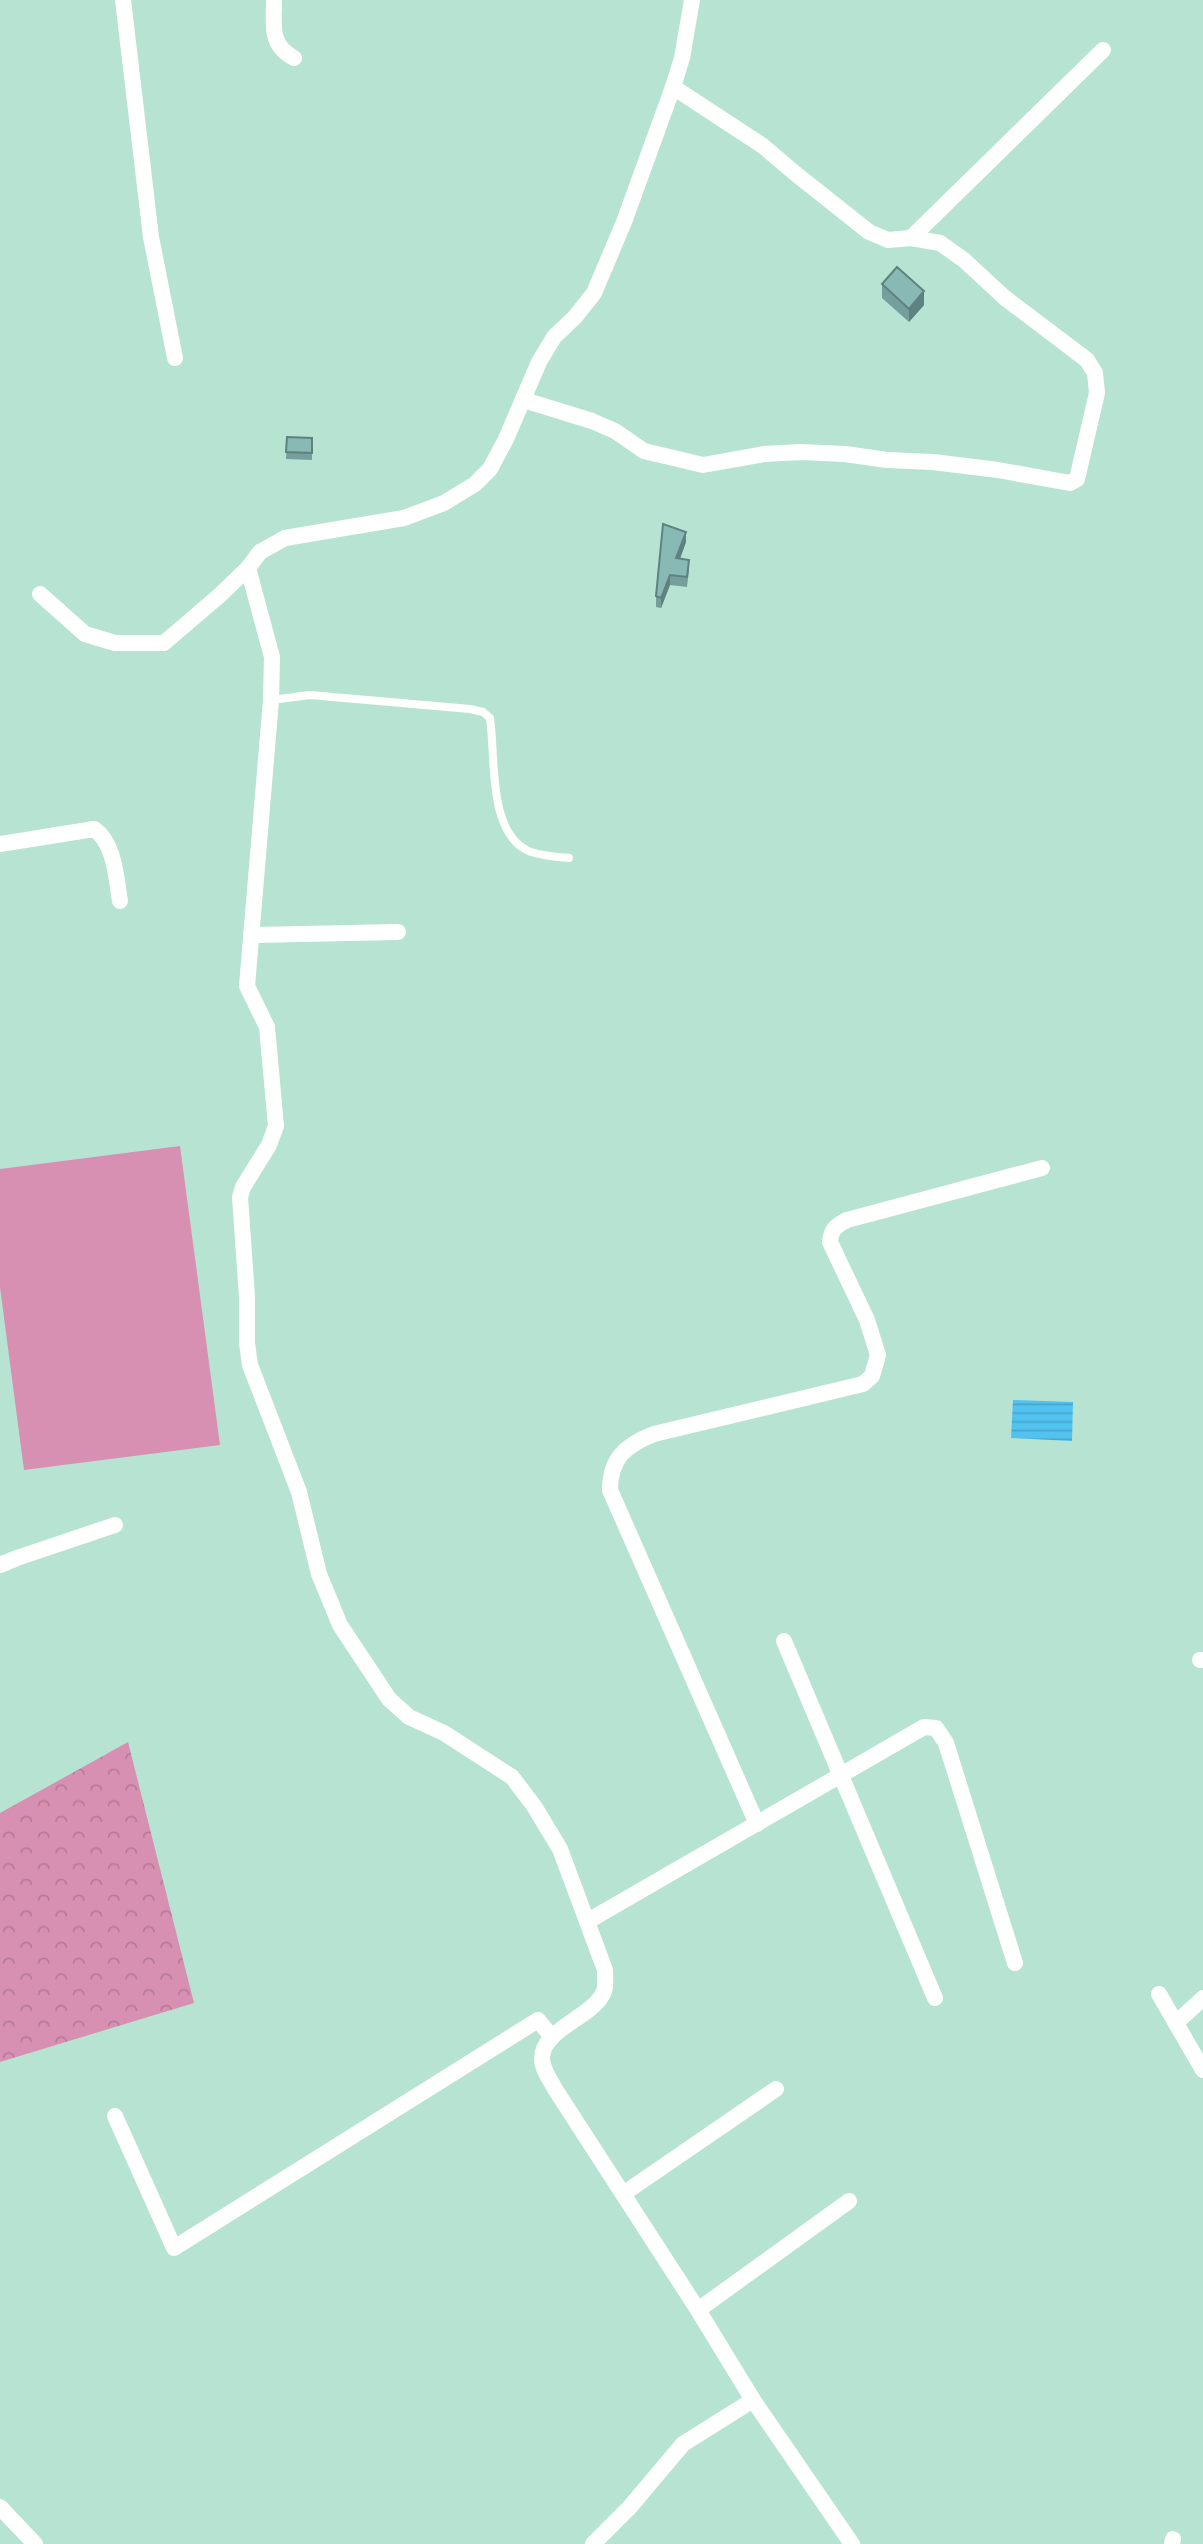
<svg xmlns="http://www.w3.org/2000/svg" width="1203" height="2544" viewBox="0 0 1203 2544" font-family="'DM Sans',sans-serif">
	<style>
		.forest { fill: url(#forest-crowns) }
		.pitch { fill: #d78fb2 }
		.water { fill: url(#water-rules) }
		.lines { fill: none; stroke-linecap: round; stroke-linejoin: round }
		.lane { stroke: #fff; stroke-width: 8 }
		.street { stroke: #fff; stroke-width: 16 }
		.wall { fill: #759f9c }
		.shaded-wall { fill: #5f827f }
		.building { fill: #88b9b5; stroke: #5f827f; stroke-width: 2 }
	</style>
	<defs>
		<pattern id="forest-crowns" width="20" height="18" patternUnits="userSpaceOnUse" patternTransform="scale(1.75)"><rect width="20" height="18" fill="#d78fb2"/><path d="M2 6a3 3 0 1 1 6 0M12 15a3 3 0 1 1 6 0" fill="none" stroke="#b77a98"/></pattern>
		<pattern id="water-rules" width="6" height="5" patternUnits="userSpaceOnUse" patternTransform="scale(1.75)"><rect width="6" height="5" fill="#52c2f1"/><path d="M0 2.5h6" fill="none" stroke="#46a6cd"/></pattern>
	</defs>
	<rect width="100%" height="100%" fill="#b7e4d2"/>
	<path class="forest" d="M 128,1742 L 194,2003 L 0,2062 L 0,1813 Z"/>
	<path class="pitch" d="M 180,1146 L 220,1445 L 24,1470 L 0,1287 L 0,1169 Z"/>
	<path class="water" d="M 1013,1400 L 1073,1402 L 1072,1441 L 1011,1438 Z"/>
	<g class="lines">
		<path class="lane" d="M 271,700 L 310,695 L 470,709 L 483,712 L 490,718 C 496,759 487,835 531,852 C 543,856 557,857 569,858"/>
		<g class="street">
			<path d="M 123,0 L 151,237 L 175,358"/>
			<path d="M 274,0 C 274,25 269,45 294,58"/>
			<path d="M 911,238 L 1103,50"/>
			<path d="M 524,400 L 592,421 L 615,431 L 644,451 L 703,465 L 764,454 L 801,452 L 845,454 L 887,460 L 933,462 L 998,470 L 1070,483 L 1077,479 L 1097,393 L 1095,373 L 1087,360 L 1005,298 L 964,260 L 940,243 L 911,238 L 888,240 L 869,232 L 796,174 L 763,146 L 673,87"/>
			<path d="M 248,568 L 272,657 L 271,700 L 247,986 L 267,1027 L 276,1126 L 269,1145 L 243,1187 L 240,1197 L 247,1297 L 247,1343 L 250,1365 L 299,1492 L 319,1574 L 340,1625 L 389,1699 L 409,1717 L 444,1733 L 512,1777 L 534,1806 L 560,1849 L 605,1970 C 605,1980 607,1989 601,1997 C 588,2018 541,2031 542,2059 C 542,2069 551,2081 555,2089 L 698,2310 L 753,2400 L 852,2544"/>
			<path d="M 40,594 L 85,634 L 115,643 L 164,643 L 220,595 L 248,568 L 260,552 L 285,538 L 404,518 L 444,503 L 475,484 L 490,469 L 506,439 L 539,362 L 554,337 L 575,317 L 594,293 L 624,222 L 673,87 L 682,58 L 692,0"/>
			<path d="M 0,844 L 94,829 C 115,843 116,878 120,901"/>
			<path d="M 251,935 L 398,932"/>
			<path d="M 0,1565 L 17,1558 L 115,1525"/>
			<path d="M 784,1641 L 935,1998"/>
			<path d="M 1200,1660 L 1203,1660"/>
			<path d="M 757,1824 L 610,1490 C 610,1458 626,1445 654,1434 L 863,1384 L 872,1376 L 878,1355 L 867,1320 L 830,1242 C 831,1230 835,1226 847,1220 L 1042,1168"/>
			<path d="M 588,1921 L 924,1727 L 936,1728 L 946,1743 L 1015,1963"/>
			<path d="M 1159,1994 L 1203,2070"/>
			<path d="M 1176,2023 L 1203,1998"/>
			<path d="M 115,2116 L 174,2248 L 538,2020 L 552,2037"/>
			<path d="M 623,2194 L 776,2089"/>
			<path d="M 698,2310 L 849,2201"/>
			<path d="M 0,2507 L 35,2544"/>
			<path d="M 593,2544 L 629,2508 L 683,2444 L 753,2400"/>
			<path d="M 1172,2544 L 1173,2539"/>
		</g>
	</g>
	<g class="wall">
		<path d="M 882,284 L 924,305 L 909,322 L 882,298 Z"/>
		<path d="M 287,437 L 312,438 L 312,460 L 286,459 Z"/>
		<path d="M 686,542 L 680,559 L 689,570 L 687,587 L 670,585 L 661,608 L 656,607 L 656,596 Z"/>
	</g>
	<g class="shaded-wall">
		<path d="M 924,291 L 924,305 L 909,322 L 909,309 Z"/>
		<path d="M 686,532 L 686,542 L 676,569 L 676,558 Z"/>
		<path d="M 670,575 L 670,585 L 661,608 L 661,598 Z"/>
	</g>
	<g class="building">
		<path d="M 897,267 L 924,291 L 909,309 L 882,284 Z"/>
		<path d="M 287,437 L 312,438 L 312,453 L 286,452 Z"/>
		<path d="M 663,524 L 686,532 L 676,558 L 689,560 L 687,577 L 670,575 L 661,598 L 656,596 Z"/>
	</g>
</svg>
